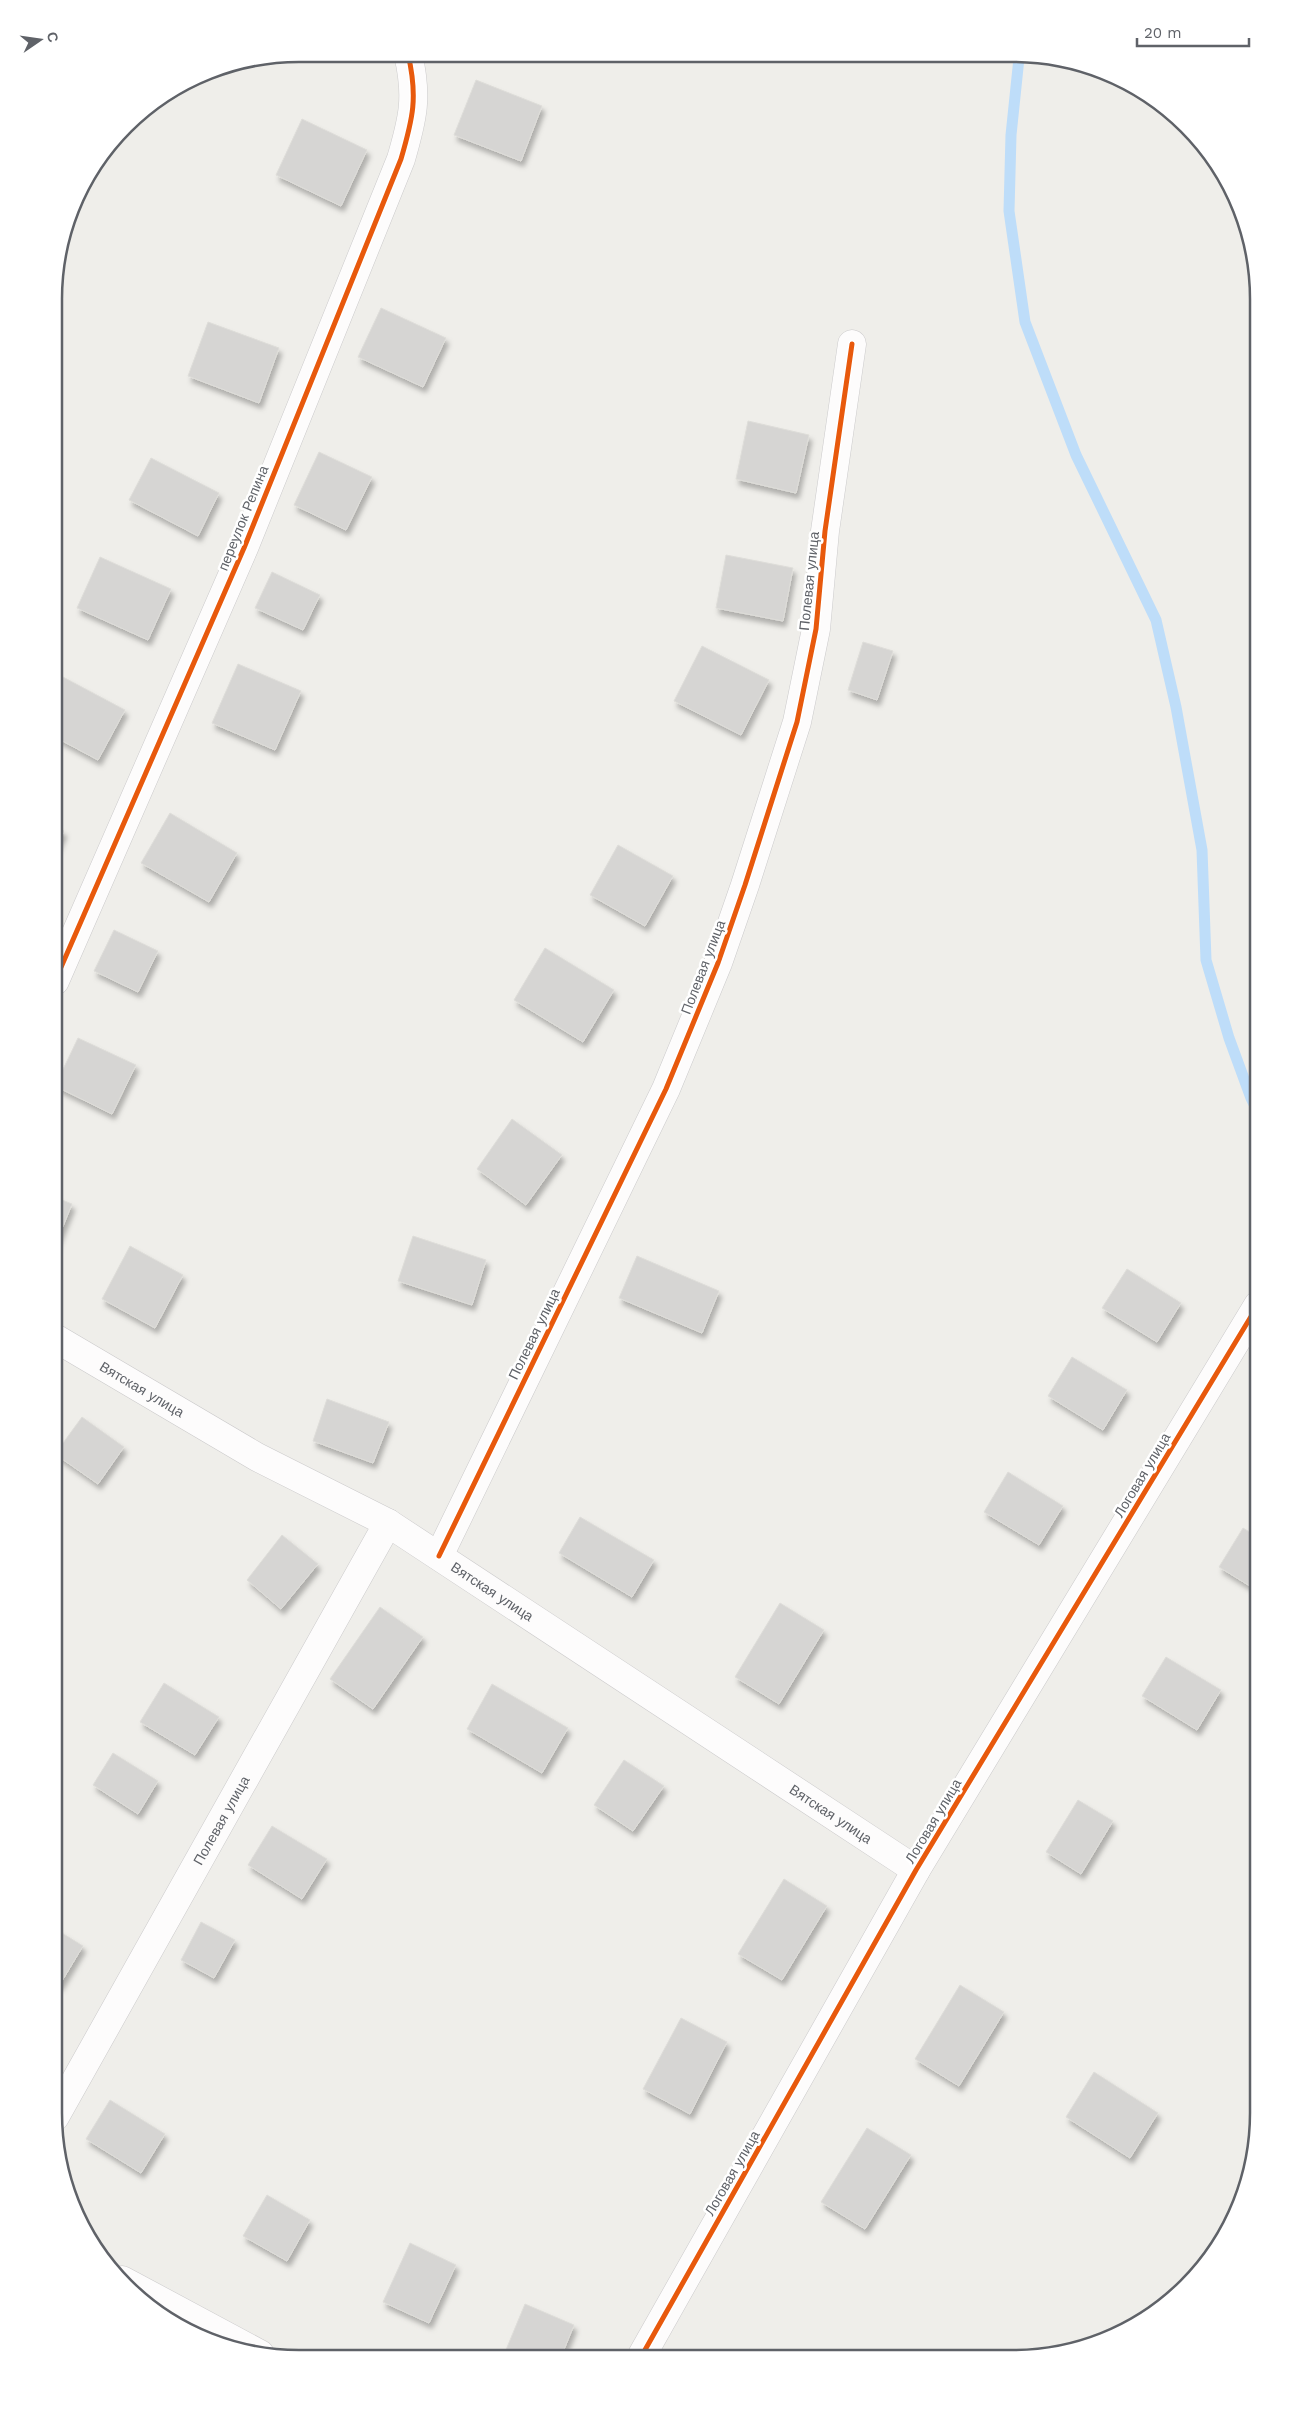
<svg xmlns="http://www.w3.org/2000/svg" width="1312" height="2412" viewBox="0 0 1312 2412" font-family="'Work Sans',sans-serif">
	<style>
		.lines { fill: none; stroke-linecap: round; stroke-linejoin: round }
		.stream { stroke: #beddf9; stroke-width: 11 }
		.building { fill: #d6d5d3; stroke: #deddd9; filter: url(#shadow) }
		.street-casing { stroke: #cbcacb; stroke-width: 29 }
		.street { stroke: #fdfcfc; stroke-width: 28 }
		.cycleway-casing { stroke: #fff; stroke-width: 8 }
		.cycleway { stroke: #e8590c; stroke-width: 5 }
		.labels { text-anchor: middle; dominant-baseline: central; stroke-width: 5; stroke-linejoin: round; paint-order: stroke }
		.street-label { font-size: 14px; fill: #5f6268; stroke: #fff }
		.rim { fill: none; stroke: #5f6268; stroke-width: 2.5 }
	</style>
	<defs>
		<filter id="shadow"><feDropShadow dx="3" dy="5.5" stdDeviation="2.5" flood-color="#0004"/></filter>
	</defs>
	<rect width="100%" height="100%" fill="#efeeea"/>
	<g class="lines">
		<path class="stream" d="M 1019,58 L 1011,135 L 1009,211 L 1025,322 L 1076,455 L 1156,620 L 1176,707 L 1202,850 L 1206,960 L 1229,1038 L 1251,1098 L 1258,1112"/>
	</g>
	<g class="building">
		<path d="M 476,80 L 542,106 L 521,161 L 454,135 Z"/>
		<path d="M 302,119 L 367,150 L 341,206 L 276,175 Z"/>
		<path d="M 381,308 L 446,338 L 423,387 L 358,357 Z"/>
		<path d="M 208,322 L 279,348 L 259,403 L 188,376 Z"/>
		<path d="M 748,421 L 809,435 L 796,493 L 736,479 Z"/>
		<path d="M 319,452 L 372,477 L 346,530 L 294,505 Z"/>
		<path d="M 151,458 L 219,493 L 198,536 L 129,500 Z"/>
		<path d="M 726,555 L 793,568 L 783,621 L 716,608 Z"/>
		<path d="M 100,557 L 171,589 L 148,640 L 77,608 Z"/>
		<path d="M 272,572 L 320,595 L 303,630 L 255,608 Z"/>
		<path d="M 863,642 L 893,651 L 877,700 L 848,690 Z"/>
		<path d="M 702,646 L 769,680 L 741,735 L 674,701 Z"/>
		<path d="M 238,664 L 301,691 L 275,750 L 212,723 Z"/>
		<path d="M 63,677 L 125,710 L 98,760 L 55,737 L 55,691 Z"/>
		<path d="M 170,813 L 237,853 L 209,902 L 141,863 Z"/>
		<path d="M 55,827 L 64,831 L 55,851 Z"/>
		<path d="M 618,845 L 673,876 L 645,926 L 590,895 Z"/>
		<path d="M 114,930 L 158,951 L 138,992 L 94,971 Z"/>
		<path d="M 545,948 L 614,990 L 583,1042 L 514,1000 Z"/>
		<path d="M 78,1038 L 136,1065 L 112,1114 L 55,1086 Z"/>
		<path d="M 512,1119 L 562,1155 L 526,1205 L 477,1169 Z"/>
		<path d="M 55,1197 L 72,1204 L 55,1246 Z"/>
		<path d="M 413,1236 L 486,1260 L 472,1305 L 398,1281 Z"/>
		<path d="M 130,1246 L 183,1275 L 155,1328 L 102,1299 Z"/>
		<path d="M 637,1256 L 719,1291 L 702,1333 L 619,1298 Z"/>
		<path d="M 1127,1269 L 1181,1303 L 1157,1342 L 1102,1308 Z"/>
		<path d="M 1072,1357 L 1127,1390 L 1103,1430 L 1048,1396 Z"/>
		<path d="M 327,1399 L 389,1422 L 373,1463 L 313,1441 Z"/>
		<path d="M 82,1417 L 124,1447 L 98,1484 L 55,1454 Z"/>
		<path d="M 1008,1472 L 1063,1506 L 1039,1545 L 984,1512 Z"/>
		<path d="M 580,1517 L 654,1560 L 632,1597 L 559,1553 Z"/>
		<path d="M 1243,1528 L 1258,1537 L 1258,1591 L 1219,1567 Z"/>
		<path d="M 282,1535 L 318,1564 L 281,1609 L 247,1580 Z"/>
		<path d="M 780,1603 L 824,1630 L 779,1704 L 735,1677 Z"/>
		<path d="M 380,1607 L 423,1637 L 373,1709 L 330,1679 Z"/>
		<path d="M 1166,1657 L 1221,1690 L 1197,1730 L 1142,1696 Z"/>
		<path d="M 164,1683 L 219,1717 L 195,1755 L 140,1722 Z"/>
		<path d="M 492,1684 L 568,1728 L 542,1773 L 467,1729 Z"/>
		<path d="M 113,1753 L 158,1781 L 138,1814 L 93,1785 Z"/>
		<path d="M 624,1760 L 664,1786 L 633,1831 L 594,1805 Z"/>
		<path d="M 1078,1800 L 1113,1821 L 1081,1874 L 1046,1852 Z"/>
		<path d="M 272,1826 L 327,1859 L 302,1899 L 248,1865 Z"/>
		<path d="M 784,1879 L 827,1906 L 782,1980 L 738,1954 Z"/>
		<path d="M 201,1922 L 235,1940 L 214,1978 L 181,1960 Z"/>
		<path d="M 54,1928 L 83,1946 L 59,1986 L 54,1982 Z"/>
		<path d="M 960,1985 L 1004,2012 L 959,2086 L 915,2059 Z"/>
		<path d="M 681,2018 L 727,2042 L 690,2114 L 643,2089 Z"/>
		<path d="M 1094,2072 L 1158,2113 L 1130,2158 L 1066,2117 Z"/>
		<path d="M 110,2100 L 165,2134 L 141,2173 L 86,2139 Z"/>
		<path d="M 867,2128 L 911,2155 L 865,2229 L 821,2202 Z"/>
		<path d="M 267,2195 L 310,2220 L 287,2261 L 243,2236 Z"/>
		<path d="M 410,2243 L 456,2265 L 429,2323 L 383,2302 Z"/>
		<path d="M 525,2304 L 574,2325 L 561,2357 L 503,2357 Z"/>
	</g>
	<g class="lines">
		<defs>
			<g id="street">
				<path d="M 55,981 L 244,548 L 401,159 C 413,118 418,97 408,54"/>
				<path id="s1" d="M 55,1338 L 257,1457 L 388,1523 L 916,1870"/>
				<path d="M 439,1556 L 666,1089 L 718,963 L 745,885 L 797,722 L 816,629 L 825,531 L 852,344"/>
				<path id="s2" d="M 55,2117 L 388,1523"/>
				<path d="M 122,2280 L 260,2354"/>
				<path d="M 641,2357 L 916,1870 L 1258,1305"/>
			</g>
		</defs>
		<use href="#street" class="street-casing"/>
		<use href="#street" class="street"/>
		<defs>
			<g id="cycleway">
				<path d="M 55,981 L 244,548 L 401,159 C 413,118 418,97 408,54"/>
				<path d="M 439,1556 L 666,1089 L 718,963 L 745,885 L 797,722 L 816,629 L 825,531 L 852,344"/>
				<path d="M 641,2357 L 916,1870 L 1258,1305"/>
			</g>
		</defs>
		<use href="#cycleway" class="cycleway-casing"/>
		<use href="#cycleway" class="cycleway"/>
	</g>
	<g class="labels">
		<g class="street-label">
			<text transform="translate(243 518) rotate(-68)">переулок Репина</text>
			<text transform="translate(809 581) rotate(-84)">Полевая улица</text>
			<text transform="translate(703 967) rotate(-69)">Полевая улица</text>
			<text transform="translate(534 1334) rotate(-64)">Полевая улица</text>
			<text stroke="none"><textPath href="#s1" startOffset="101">Вятская улица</textPath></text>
			<text transform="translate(1142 1475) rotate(-59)">Логовая улица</text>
			<text stroke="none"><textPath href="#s1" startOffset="506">Вятская улица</textPath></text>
			<text stroke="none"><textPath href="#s1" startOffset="911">Вятская улица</textPath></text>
			<text stroke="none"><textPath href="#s2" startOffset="340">Полевая улица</textPath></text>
			<text transform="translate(933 1821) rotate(-59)">Логовая улица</text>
			<text transform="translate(732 2173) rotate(-60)">Логовая улица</text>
		</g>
	</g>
	<path d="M0 0H1312V2412H0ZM299 62H1013A237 237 0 0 1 1250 299V2113A237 237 0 0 1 1013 2350H299A237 237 0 0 1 62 2113V299A237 237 0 0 1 299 62Z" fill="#fff" fill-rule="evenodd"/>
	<path class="rim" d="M299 62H1013A237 237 0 0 1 1250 299V2113A237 237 0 0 1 1013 2350H299A237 237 0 0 1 62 2113V299A237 237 0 0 1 299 62Z"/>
	<g transform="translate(40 40) rotate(77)" stroke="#ffffff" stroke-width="4" paint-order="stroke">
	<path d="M0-4L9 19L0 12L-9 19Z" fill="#5f6268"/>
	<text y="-8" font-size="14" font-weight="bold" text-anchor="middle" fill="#5f6268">С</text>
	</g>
	<path d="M1137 38v8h112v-8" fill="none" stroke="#5f6268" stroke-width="2.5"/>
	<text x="1144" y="38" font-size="15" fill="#5f6268" stroke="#ffffff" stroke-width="4" paint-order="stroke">20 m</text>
</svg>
